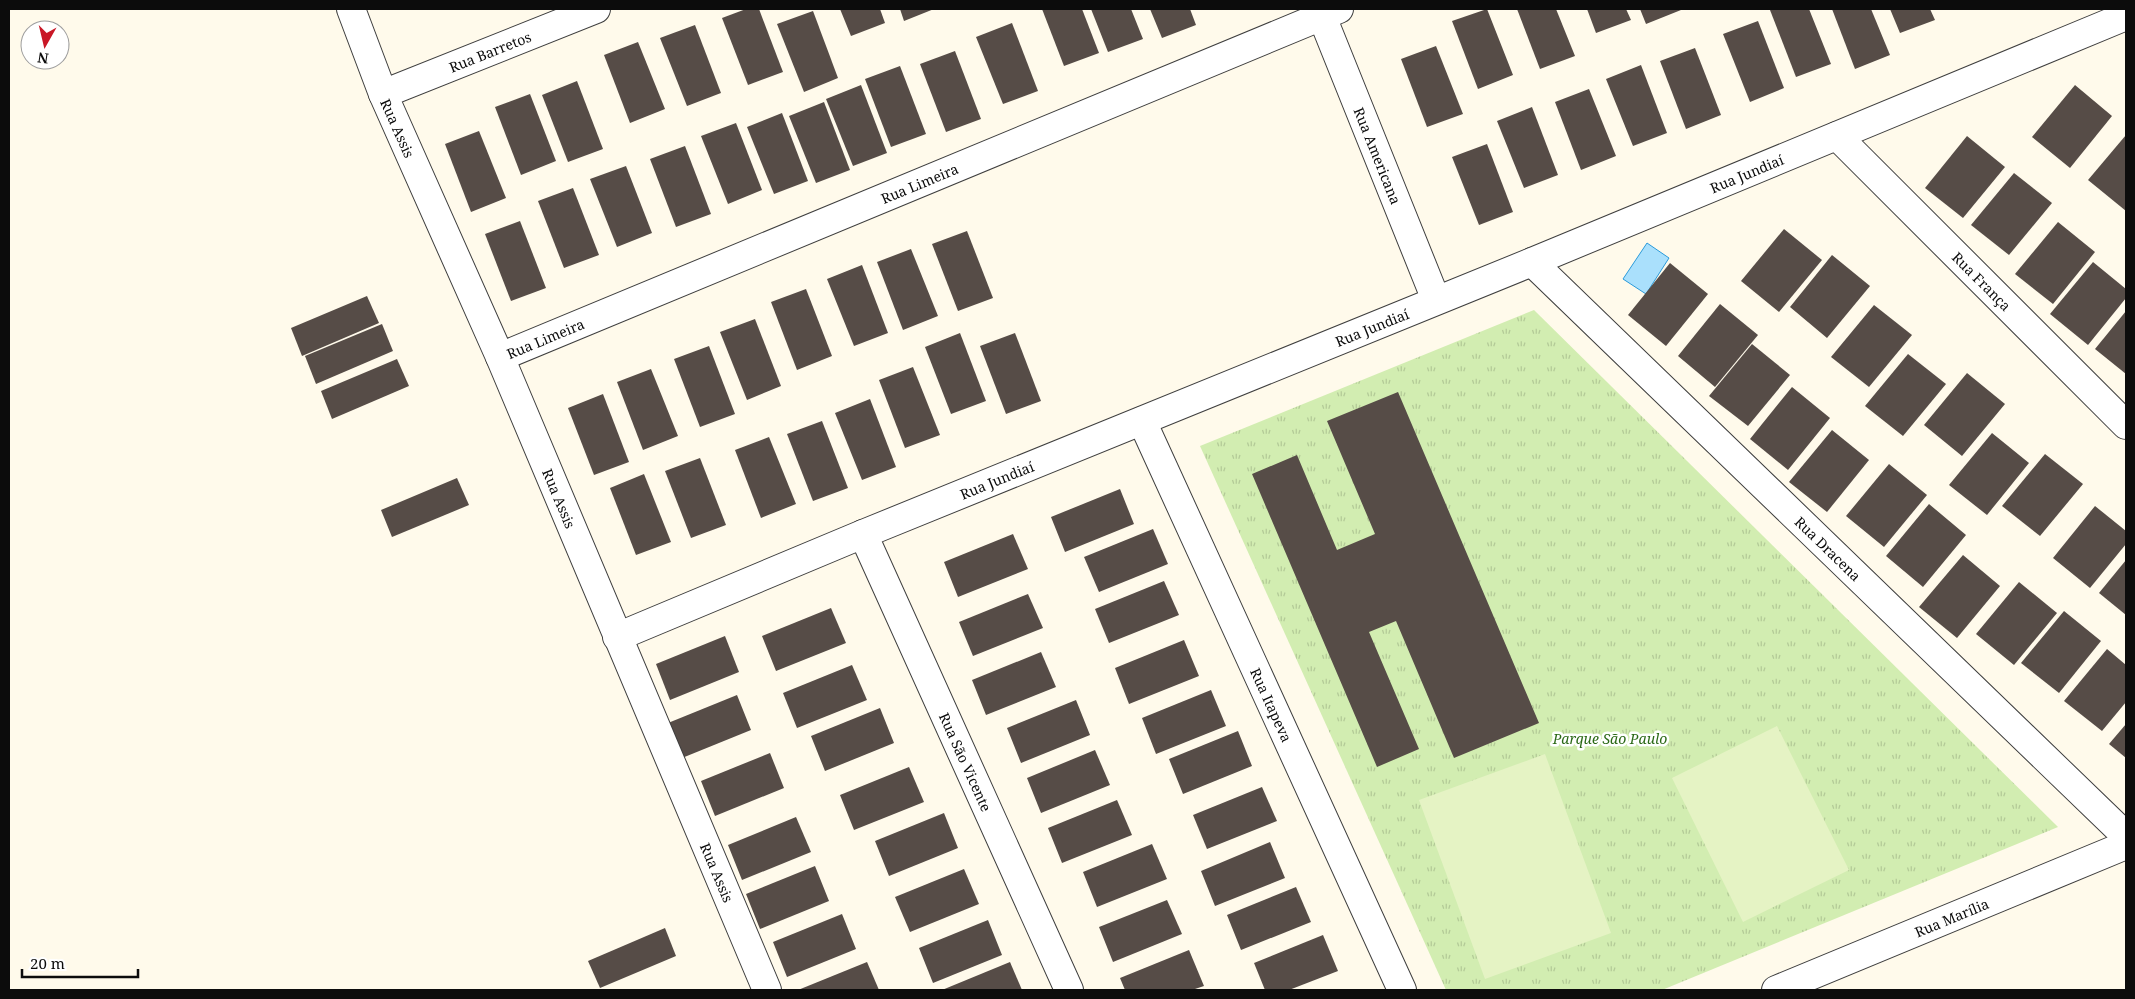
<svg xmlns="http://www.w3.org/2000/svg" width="2135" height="999" viewBox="0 0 2135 999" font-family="'Noto Serif',serif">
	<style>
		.grass { fill: url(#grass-tufts) }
		.pitch { fill: #e5f3c4 }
		.water { fill: #aae0fc; stroke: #2a9ada }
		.building { fill: #564c47 }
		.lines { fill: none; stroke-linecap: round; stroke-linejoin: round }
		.minor-casing { stroke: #3f3f3f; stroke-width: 30 }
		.minor { stroke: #fff; stroke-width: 28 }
		.labels { text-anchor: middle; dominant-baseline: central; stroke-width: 5; stroke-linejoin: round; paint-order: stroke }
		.street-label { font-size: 14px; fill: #0c0c0c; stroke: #fff }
		.park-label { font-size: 14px; font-style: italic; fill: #2b6917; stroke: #fff }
	</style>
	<defs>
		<pattern id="grass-tufts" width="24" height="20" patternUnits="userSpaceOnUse" patternTransform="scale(1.25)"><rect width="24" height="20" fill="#d2edb1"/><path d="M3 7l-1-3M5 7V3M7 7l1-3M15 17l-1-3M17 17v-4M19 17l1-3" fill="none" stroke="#b3ca97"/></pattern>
	</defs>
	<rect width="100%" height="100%" fill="#fffaeb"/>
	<path class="grass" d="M 1534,310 L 2058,827 L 1662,990 L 1446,990 L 1200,446 Z"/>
	<g class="pitch">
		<path d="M 1777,726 L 1849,870 L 1743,922 L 1672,778 Z"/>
		<path d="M 1545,754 L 1611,933 L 1485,979 L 1419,800 Z"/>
	</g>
	<path class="water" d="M 1647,243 L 1669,258 L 1646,294 L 1623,279 Z"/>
	<g class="building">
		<path d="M 746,9 L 759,9 L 783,72 L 748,85 L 722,18 Z"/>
		<path d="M 840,9 L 880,9 L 885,23 L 851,36 Z"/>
		<path d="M 900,9 L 934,9 L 904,21 Z"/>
		<path d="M 1042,9 L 1082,9 L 1099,53 L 1064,66 Z"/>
		<path d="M 1091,9 L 1131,9 L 1143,39 L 1108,52 Z"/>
		<path d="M 1150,9 L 1190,9 L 1196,25 L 1162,38 Z"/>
		<path d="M 1487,9 L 1513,75 L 1478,89 L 1452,21 Z"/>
		<path d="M 1517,9 L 1556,9 L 1575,56 L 1540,69 Z"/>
		<path d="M 1587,9 L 1626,9 L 1631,20 L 1596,33 Z"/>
		<path d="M 1640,9 L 1680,9 L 1681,10 L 1646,24 Z"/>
		<path d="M 1773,9 L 1809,9 L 1831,64 L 1796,77 L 1770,10 Z"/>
		<path d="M 1832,9 L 1871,9 L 1890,55 L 1855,69 Z"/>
		<path d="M 1890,9 L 1930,9 L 1935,20 L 1900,33 Z"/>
		<path d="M 813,11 L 838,78 L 804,92 L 777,24 Z"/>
		<path d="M 1758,21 L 1784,88 L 1750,102 L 1723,34 Z"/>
		<path d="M 1012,23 L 1038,91 L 1003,104 L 976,37 Z"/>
		<path d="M 695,25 L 721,93 L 687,106 L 660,38 Z"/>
		<path d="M 638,42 L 665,109 L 630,123 L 604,55 Z"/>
		<path d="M 1436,46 L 1463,114 L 1427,127 L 1401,59 Z"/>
		<path d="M 1695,48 L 1721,115 L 1686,129 L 1660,61 Z"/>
		<path d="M 955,51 L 981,119 L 946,132 L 920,64 Z"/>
		<path d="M 1641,65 L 1667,133 L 1633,146 L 1606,79 Z"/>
		<path d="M 900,66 L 926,134 L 891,147 L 865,79 Z"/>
		<path d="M 577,81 L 603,149 L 568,162 L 542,95 Z"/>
		<path d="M 861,85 L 887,153 L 853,166 L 826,99 Z"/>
		<path d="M 2075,85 L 2112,116 L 2070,168 L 2032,137 Z"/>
		<path d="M 1589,89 L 1616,156 L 1581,170 L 1555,102 Z"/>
		<path d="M 530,94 L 556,161 L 521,175 L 495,107 Z"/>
		<path d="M 824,102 L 850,170 L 816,183 L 789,116 Z"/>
		<path d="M 1532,107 L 1558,175 L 1524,188 L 1497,121 Z"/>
		<path d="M 782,113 L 808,181 L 774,194 L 747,127 Z"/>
		<path d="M 736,123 L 762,190 L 728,204 L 701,136 Z"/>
		<path d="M 479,131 L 506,198 L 471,212 L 445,144 Z"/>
		<path d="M 2126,135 L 2126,211 L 2088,180 Z"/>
		<path d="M 1967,136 L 2005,167 L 1963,218 L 1925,188 Z"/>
		<path d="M 1487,144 L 1513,212 L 1479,225 L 1452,157 Z"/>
		<path d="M 685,146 L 711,214 L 676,227 L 650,159 Z"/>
		<path d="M 626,166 L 652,233 L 617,247 L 590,179 Z"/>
		<path d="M 2014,173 L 2052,203 L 2009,255 L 1971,225 Z"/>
		<path d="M 573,188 L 599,255 L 564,268 L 538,201 Z"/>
		<path d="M 520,221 L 546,288 L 511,301 L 485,234 Z"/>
		<path d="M 2058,222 L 2095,252 L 2053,304 L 2015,274 Z"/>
		<path d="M 1784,229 L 1822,260 L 1779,312 L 1741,281 Z"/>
		<path d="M 967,231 L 993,298 L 958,311 L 932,244 Z"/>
		<path d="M 911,249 L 938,316 L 903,330 L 877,262 Z"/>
		<path d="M 1832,255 L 1870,286 L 1827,338 L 1790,307 Z"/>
		<path d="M 2093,262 L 2126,289 L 2126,298 L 2088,345 L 2050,314 Z"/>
		<path d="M 1670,263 L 1708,294 L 1666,346 L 1628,315 Z"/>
		<path d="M 862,265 L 888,333 L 854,346 L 827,279 Z"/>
		<path d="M 806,289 L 832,356 L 797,370 L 771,302 Z"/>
		<path d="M 367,296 L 379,323 L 302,356 L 291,328 Z"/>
		<path d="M 1720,304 L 1758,335 L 1715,387 L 1678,356 Z"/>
		<path d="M 1874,305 L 1912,335 L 1869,387 L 1831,357 Z"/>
		<path d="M 2126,311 L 2126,374 L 2095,349 Z"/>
		<path d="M 755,319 L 781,386 L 747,400 L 720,332 Z"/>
		<path d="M 382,324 L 393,351 L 316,384 L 305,356 Z"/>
		<path d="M 960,333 L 986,401 L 951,414 L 925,347 Z"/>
		<path d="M 1015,333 L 1041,401 L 1006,414 L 980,346 Z"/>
		<path d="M 1752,344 L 1790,375 L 1748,426 L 1709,396 Z"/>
		<path d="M 709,346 L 735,414 L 700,427 L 674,359 Z"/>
		<path d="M 1908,354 L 1946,384 L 1903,436 L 1865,406 Z"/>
		<path d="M 397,359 L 409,386 L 332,419 L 321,391 Z"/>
		<path d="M 913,367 L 940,435 L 905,448 L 879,380 Z"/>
		<path d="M 651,369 L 678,436 L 643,450 L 617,382 Z"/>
		<path d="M 1967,373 L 2005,404 L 1962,456 L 1924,425 Z"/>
		<path d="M 1792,387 L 1830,418 L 1788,470 L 1750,439 Z"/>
		<path d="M 1398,392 L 1539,723 L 1454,758 L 1396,621 L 1369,632 L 1419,749 L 1377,767 L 1252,474 L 1297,455 L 1337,550 L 1375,534 L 1327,421 Z"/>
		<path d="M 603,394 L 629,462 L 594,475 L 568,408 Z"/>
		<path d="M 870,399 L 896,467 L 862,480 L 835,413 Z"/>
		<path d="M 822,421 L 848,488 L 813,501 L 787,434 Z"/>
		<path d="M 1832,430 L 1869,460 L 1827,512 L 1789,482 Z"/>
		<path d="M 1992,433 L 2029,463 L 1987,515 L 1949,485 Z"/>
		<path d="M 769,437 L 796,504 L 761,518 L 735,450 Z"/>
		<path d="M 2045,454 L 2083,484 L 2040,536 L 2002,506 Z"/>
		<path d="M 700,458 L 726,525 L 691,538 L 665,471 Z"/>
		<path d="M 1889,464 L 1927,495 L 1884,547 L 1846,516 Z"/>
		<path d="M 644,474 L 671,542 L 636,555 L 610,488 Z"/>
		<path d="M 457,478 L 469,505 L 392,537 L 381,510 Z"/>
		<path d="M 1120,489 L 1134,524 L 1065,552 L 1051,517 Z"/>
		<path d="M 1929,504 L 1966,535 L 1923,587 L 1886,556 Z"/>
		<path d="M 2095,506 L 2126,531 L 2126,544 L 2090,588 L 2053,558 Z"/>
		<path d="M 1153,529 L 1168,564 L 1099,592 L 1084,557 Z"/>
		<path d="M 1013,534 L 1028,569 L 958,597 L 944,562 Z"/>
		<path d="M 1963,555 L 2000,586 L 1957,638 L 1919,607 Z"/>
		<path d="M 2126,560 L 2126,615 L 2099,593 Z"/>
		<path d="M 1164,581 L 1179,615 L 1109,643 L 1095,609 Z"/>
		<path d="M 2019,582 L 2057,613 L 2014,665 L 1976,634 Z"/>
		<path d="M 1028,594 L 1043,628 L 973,656 L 959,622 Z"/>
		<path d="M 831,608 L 846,643 L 776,671 L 762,636 Z"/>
		<path d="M 2064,611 L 2101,641 L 2059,693 L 2021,663 Z"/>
		<path d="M 725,636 L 739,672 L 670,700 L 656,664 Z"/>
		<path d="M 1184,640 L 1199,676 L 1129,704 L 1115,668 Z"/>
		<path d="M 2107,649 L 2126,665 L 2126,702 L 2102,731 L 2064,701 Z"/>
		<path d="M 1041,652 L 1056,687 L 986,715 L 972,680 Z"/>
		<path d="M 852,665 L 867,700 L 797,728 L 783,693 Z"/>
		<path d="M 1211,690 L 1226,726 L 1156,754 L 1142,718 Z"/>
		<path d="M 737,695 L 751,730 L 682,758 L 668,723 Z"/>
		<path d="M 1076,700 L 1090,735 L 1021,763 L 1007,728 Z"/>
		<path d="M 880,708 L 894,743 L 825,771 L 811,736 Z"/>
		<path d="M 2126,724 L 2126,758 L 2109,744 Z"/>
		<path d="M 1238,731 L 1252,766 L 1183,794 L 1169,759 Z"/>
		<path d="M 1095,750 L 1110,785 L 1041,813 L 1027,778 Z"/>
		<path d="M 770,753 L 784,788 L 715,816 L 701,781 Z"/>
		<path d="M 909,767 L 924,802 L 854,830 L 840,795 Z"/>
		<path d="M 1262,787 L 1277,821 L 1207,849 L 1193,815 Z"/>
		<path d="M 1117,800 L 1132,835 L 1062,863 L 1048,828 Z"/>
		<path d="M 944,813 L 958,848 L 889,876 L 875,841 Z"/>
		<path d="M 796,817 L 811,852 L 742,880 L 728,845 Z"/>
		<path d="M 1270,842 L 1285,878 L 1215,906 L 1201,871 Z"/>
		<path d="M 1152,844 L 1167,879 L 1097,907 L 1083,872 Z"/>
		<path d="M 815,866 L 829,901 L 760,929 L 746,894 Z"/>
		<path d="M 964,869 L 979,904 L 910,932 L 895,897 Z"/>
		<path d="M 1296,887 L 1311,922 L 1241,950 L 1227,915 Z"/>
		<path d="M 1167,900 L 1182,934 L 1113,962 L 1099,927 Z"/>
		<path d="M 842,914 L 856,949 L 787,977 L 773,942 Z"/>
		<path d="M 988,920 L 1002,955 L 933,983 L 919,948 Z"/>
		<path d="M 665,928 L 676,956 L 600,988 L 588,961 Z"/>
		<path d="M 1323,935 L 1338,971 L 1289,990 L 1265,990 L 1254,963 Z"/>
		<path d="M 1189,950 L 1204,986 L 1192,990 L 1125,990 L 1120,978 Z"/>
		<path d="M 867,962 L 879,990 L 798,990 Z"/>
		<path d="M 1010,962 L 1022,990 L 942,990 Z"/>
	</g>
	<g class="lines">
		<defs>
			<g id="minor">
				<path id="s1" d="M 351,9 L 383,94 L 500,357 L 767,990"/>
				<path id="s2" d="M 1319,9 L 1436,300"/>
				<path id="s3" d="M 383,94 L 596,9"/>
				<path id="s4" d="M 1837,136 L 2126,425"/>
				<path id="s5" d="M 1532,262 L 2126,836"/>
				<path id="s6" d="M 500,357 L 1339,9"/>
				<path id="s7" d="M 1142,421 L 1402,990"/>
				<path id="s8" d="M 863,534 L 1069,990"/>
				<path id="s9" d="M 617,637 L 863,534 L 1532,262 L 2126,16"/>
				<path id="s10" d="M 1776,990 L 2126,845"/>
			</g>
		</defs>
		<use href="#minor" class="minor-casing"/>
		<use href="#minor" class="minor"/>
	</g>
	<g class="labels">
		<g class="street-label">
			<text stroke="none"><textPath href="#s3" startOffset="115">Rua Barretos</textPath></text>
			<text stroke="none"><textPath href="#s1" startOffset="128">Rua Assis</textPath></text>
			<text stroke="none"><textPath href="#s2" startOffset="158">Rua Americana</textPath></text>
			<text stroke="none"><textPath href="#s9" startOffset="1221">Rua Jundiaí</textPath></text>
			<text stroke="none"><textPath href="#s6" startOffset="454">Rua Limeira</textPath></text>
			<text stroke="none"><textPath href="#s4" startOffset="205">Rua França</textPath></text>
			<text stroke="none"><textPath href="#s9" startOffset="816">Rua Jundiaí</textPath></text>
			<text stroke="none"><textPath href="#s6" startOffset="49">Rua Limeira</textPath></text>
			<text stroke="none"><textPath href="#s9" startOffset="411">Rua Jundiaí</textPath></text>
			<text stroke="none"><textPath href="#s1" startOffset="532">Rua Assis</textPath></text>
			<text stroke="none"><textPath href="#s5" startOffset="412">Rua Dracena</textPath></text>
			<text stroke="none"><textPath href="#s7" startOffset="312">Rua Itapeva</textPath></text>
			<text stroke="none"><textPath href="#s8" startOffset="250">Rua São Vicente</textPath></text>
			<text stroke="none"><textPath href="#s1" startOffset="938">Rua Assis</textPath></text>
			<text stroke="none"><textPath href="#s10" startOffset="190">Rua Marília</textPath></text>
		</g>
		<g class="park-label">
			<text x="1610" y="738">Parque São Paulo</text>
		</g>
	</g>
	<rect width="2135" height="999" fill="none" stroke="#0c0c0c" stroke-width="20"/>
	<g transform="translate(45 45) rotate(188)"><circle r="24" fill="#ffffff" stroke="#9e9e9e"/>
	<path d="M0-4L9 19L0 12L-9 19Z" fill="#c91726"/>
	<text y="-8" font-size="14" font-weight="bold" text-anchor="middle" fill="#0c0c0c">N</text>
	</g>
	<path d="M22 969v8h116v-8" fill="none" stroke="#0c0c0c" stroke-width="2.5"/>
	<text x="30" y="969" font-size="15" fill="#0c0c0c" stroke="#ffffff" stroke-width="4" paint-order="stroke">20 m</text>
</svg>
